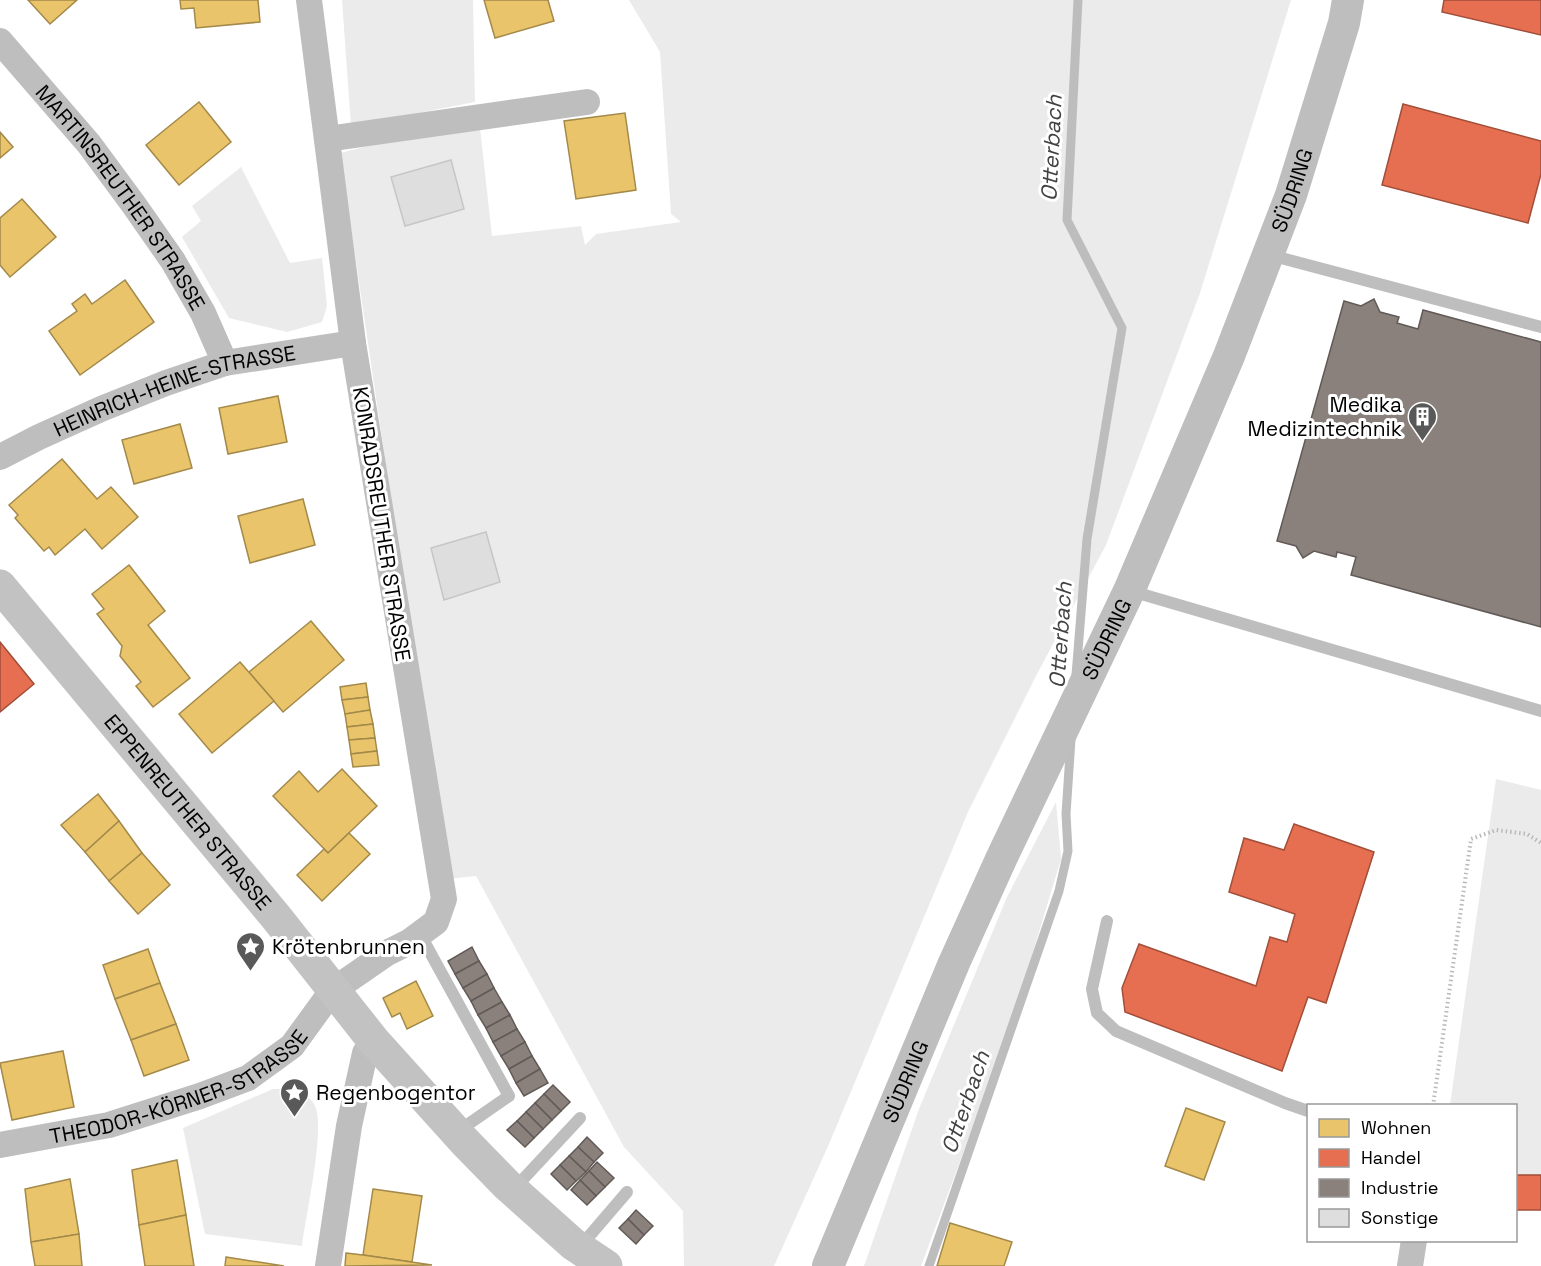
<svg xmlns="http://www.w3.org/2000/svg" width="1541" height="1266" viewBox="0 0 1541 1266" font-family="'Space Grotesk',sans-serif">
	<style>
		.green { fill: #ebebeb }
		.homes { fill: #e9c46a; stroke: #a3894a; stroke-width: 1.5 }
		.shops { fill: #e76f51; stroke: #a24e39; stroke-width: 1.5 }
		.industry { fill: #8a817c; stroke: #615a57; stroke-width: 1.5 }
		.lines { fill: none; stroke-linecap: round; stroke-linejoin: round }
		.stream { stroke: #bdbdbd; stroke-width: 9 }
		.building { fill: #dedede; stroke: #c6c6c6; stroke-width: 1.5 }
		.path { stroke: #b9b9b9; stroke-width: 4; stroke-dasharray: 1.5 3; stroke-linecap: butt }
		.service { stroke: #bebebe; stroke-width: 12 }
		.minor { stroke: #bebebe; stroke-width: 26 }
		.tertiary { stroke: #bebebe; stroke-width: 32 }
		.secondary { stroke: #c2c2c2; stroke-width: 33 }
		.labels { text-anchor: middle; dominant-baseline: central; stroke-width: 6; stroke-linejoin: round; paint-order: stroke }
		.street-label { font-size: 21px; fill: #000; stroke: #fff }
		.poi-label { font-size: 21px; fill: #000; stroke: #fff; text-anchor: start }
		.water-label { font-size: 22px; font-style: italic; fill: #424242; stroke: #fff }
	</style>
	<rect width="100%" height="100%" fill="#fff"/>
	<g class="green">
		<path d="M 342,0 L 473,0 L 475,102 L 351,126 Z"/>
		<path d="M 629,0 L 1291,0 L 1200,293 L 1106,545 L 1037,674 L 968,812 L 829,1144 L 774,1266 L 684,1266 L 683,1211 L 624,1147 L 476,876 L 447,879 L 340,153 L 368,146 L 480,128 L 492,236 L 581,226 L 585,245 L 596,234 L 681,222 L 671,214 L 660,52 Z"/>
		<path d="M 241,167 L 290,263 L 322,258 L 327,306 L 322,322 L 287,332 L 229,318 L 182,237 L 201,221 L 192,206 Z"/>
		<path d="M 1496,779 L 1541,790 L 1541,1175 L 1516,1175 L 1516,1106 L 1450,1105 Z"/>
		<path d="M 1056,802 L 1061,859 L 1011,1025 L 921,1266 L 864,1266 L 919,1109 L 1007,897 Z"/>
		<path d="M 273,1089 C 289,1089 304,1089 314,1104 C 327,1124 305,1218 302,1246 L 205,1234 L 183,1128 Z"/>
	</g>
	<g class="homes">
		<path d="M 28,0 L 77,0 L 50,24 Z"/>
		<path d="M 180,0 L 258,0 L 260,22 L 196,28 L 194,8 L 181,9 Z"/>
		<path d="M 484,0 L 548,0 L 554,21 L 495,38 Z"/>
		<path d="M 199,102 L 231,142 L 179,185 L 146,145 Z"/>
		<path d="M 625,113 L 636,190 L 576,199 L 564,121 Z"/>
		<path d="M 0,132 L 13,147 L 0,158 Z"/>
		<path d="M 22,199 L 56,237 L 10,277 L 0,265 L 0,218 Z"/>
		<path d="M 125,280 L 154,322 L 80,375 L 49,331 L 77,311 L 72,304 L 85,294 L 92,304 Z"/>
		<path d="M 278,396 L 287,442 L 228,454 L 219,408 Z"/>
		<path d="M 180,424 L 192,468 L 134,484 L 122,440 Z"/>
		<path d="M 62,459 L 97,499 L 111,487 L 138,517 L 102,549 L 85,529 L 55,555 L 49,547 L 44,551 L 15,518 L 18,515 L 9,505 Z"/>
		<path d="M 303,499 L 315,545 L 250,563 L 238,516 Z"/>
		<path d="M 129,565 L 165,611 L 148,625 L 190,678 L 153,707 L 136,686 L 141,682 L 120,656 L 122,646 L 97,614 L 104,609 L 92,594 Z"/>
		<path d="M 311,621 L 344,660 L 283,712 L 249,672 Z"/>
		<path d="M 240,662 L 274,701 L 212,753 L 179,714 Z"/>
		<path d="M 366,683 L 368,697 L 342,700 L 340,687 Z"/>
		<path d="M 368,697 L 370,710 L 345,714 L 342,700 Z"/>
		<path d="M 370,710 L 373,724 L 347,727 L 345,714 Z"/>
		<path d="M 373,724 L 375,738 L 349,740 L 347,727 Z"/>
		<path d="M 375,738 L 377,751 L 351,754 L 349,740 Z"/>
		<path d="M 377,751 L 379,765 L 353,767 L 351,754 Z"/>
		<path d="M 342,769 L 377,806 L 328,853 L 273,796 L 299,771 L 318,792 Z"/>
		<path d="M 98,794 L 119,821 L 85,852 L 61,825 Z"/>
		<path d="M 119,821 L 142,853 L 109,881 L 85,852 Z"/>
		<path d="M 349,833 L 370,854 L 322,901 L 297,875 L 324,849 L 328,853 Z"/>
		<path d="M 142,853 L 170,885 L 138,914 L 109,881 Z"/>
		<path d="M 148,949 L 160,983 L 115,999 L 103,965 Z"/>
		<path d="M 416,981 L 433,1016 L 407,1029 L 400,1013 L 392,1017 L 383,998 Z"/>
		<path d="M 160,983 L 176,1024 L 131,1040 L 115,999 Z"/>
		<path d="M 176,1024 L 189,1060 L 144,1076 L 131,1040 Z"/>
		<path d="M 63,1051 L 74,1107 L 12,1120 L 0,1063 Z"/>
		<path d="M 1186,1108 L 1225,1122 L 1204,1180 L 1165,1166 Z"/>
		<path d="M 177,1160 L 186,1215 L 139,1225 L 132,1170 Z"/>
		<path d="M 70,1179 L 79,1234 L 31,1242 L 25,1189 Z"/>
		<path d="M 373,1189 L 422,1196 L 412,1262 L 363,1255 Z"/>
		<path d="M 186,1215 L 194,1266 L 145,1266 L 139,1225 Z"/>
		<path d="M 950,1223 L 1012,1242 L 1004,1266 L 937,1266 Z"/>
		<path d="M 79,1234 L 82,1266 L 35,1266 L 31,1242 Z"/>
		<path d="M 346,1253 L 363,1255 L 432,1265 L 345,1266 Z"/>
		<path d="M 226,1257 L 284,1266 L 225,1266 Z"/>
	</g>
	<g class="shops">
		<path d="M 1444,0 L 1541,0 L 1541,35 L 1442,12 Z"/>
		<path d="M 1403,104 L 1541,141 L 1541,174 L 1528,223 L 1382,185 Z"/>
		<path d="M 0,642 L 34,684 L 0,712 Z"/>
		<path d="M 1294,824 L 1374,852 L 1326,1003 L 1308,997 L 1282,1071 L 1125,1012 L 1122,988 L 1139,944 L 1256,986 L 1270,937 L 1287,942 L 1295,914 L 1229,892 L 1244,838 L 1284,850 Z"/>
		<rect x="1516" y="1175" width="25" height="35"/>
	</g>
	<g class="industry">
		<path d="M 1374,299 L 1380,312 L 1399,317 L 1397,323 L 1418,329 L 1423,310 L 1541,342 L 1541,627 L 1351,575 L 1356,557 L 1337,552 L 1336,557 L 1314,551 L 1303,558 L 1296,546 L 1277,541 L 1344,301 L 1361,306 Z"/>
		<path d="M 472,947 L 479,961 L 455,974 L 448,961 Z"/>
		<path d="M 479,961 L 487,974 L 463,988 L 455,974 Z"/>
		<path d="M 487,974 L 494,988 L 471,1001 L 463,988 Z"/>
		<path d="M 494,988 L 502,1002 L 478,1015 L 471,1001 Z"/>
		<path d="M 502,1002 L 510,1015 L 486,1028 L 478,1015 Z"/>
		<path d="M 510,1015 L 517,1029 L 493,1042 L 486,1028 Z"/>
		<path d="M 517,1029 L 525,1042 L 501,1056 L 493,1042 Z"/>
		<path d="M 525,1042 L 532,1056 L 509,1069 L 501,1056 Z"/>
		<path d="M 532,1056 L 540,1069 L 516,1083 L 509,1069 Z"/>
		<path d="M 540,1069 L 548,1083 L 524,1096 L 516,1083 Z"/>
		<path d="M 553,1085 L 570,1102 L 561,1111 L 544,1094 Z"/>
		<path d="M 544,1094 L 561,1111 L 552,1120 L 535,1103 Z"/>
		<path d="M 535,1103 L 552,1120 L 543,1129 L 526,1112 Z"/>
		<path d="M 526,1112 L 543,1129 L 534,1138 L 517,1121 Z"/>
		<path d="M 517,1121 L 534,1138 L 525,1147 L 507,1130 Z"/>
		<path d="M 587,1137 L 603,1153 L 594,1162 L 578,1147 Z"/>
		<path d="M 578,1147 L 594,1162 L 586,1172 L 569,1156 Z"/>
		<path d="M 569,1156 L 586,1172 L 576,1181 L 560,1165 Z"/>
		<path d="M 597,1162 L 614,1178 L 605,1187 L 589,1171 Z"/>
		<path d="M 560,1165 L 576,1181 L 567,1190 L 551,1174 Z"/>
		<path d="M 589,1171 L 605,1187 L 596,1196 L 580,1180 Z"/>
		<path d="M 580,1180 L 596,1196 L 587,1205 L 571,1190 Z"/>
		<path d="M 636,1210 L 653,1226 L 644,1235 L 628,1219 Z"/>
		<path d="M 628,1219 L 644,1235 L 636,1244 L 619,1228 Z"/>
	</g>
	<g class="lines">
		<g class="stream">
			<path d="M 1076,675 L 1087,539 L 1122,328 L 1067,220 L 1078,0"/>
			<path d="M 929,1266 L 1059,891 L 1068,851 L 1066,814 L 1071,739"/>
		</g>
	</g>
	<g class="building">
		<path d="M 451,160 L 464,209 L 405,226 L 391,177 Z"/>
		<path d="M 486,532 L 500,582 L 444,600 L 431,548 Z"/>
	</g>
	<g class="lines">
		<path class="path" d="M 1433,1106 L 1471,839 L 1496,830 L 1527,834 L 1541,843"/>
		<g class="service">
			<path d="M 1270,255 L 1541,327"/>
			<path d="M 1131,591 L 1541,711"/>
			<path d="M 1107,921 L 1092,989 L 1097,1013 L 1116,1031 L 1285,1103 L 1308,1111"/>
			<path d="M 420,934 L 509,1096 L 457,1132"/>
			<path d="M 513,1190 L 580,1118"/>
			<path d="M 579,1248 L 627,1192"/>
		</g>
		<g class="minor">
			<path id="s1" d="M 0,41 L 89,144 L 134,205 L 173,261 L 203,313 L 225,363"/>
			<path d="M 327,139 L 587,102"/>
			<path id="s2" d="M 0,457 L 39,437 L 101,409 L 166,383 L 225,363 L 353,343"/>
			<path id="s3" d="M 0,1145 L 109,1125 L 200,1096 L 248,1078 L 292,1046 L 332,991 L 387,953 L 409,942 L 436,922 L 444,899 L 353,343 L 309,0"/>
			<path d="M 328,1266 L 349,1126 L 365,1053 L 373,1040"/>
			<path d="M 1410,1266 L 1414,1240"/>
		</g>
		<path class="tertiary" id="s4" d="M 828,1266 L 954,963 L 1002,857 L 1129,591 L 1229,356 L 1291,195 L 1344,23 L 1348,0"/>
		<path class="secondary" id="s5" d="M 0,586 L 276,917 L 373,1040 L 465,1142 L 507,1185 L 573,1244 L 606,1266"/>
	</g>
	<defs>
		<symbol id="building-pin" viewBox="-11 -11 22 30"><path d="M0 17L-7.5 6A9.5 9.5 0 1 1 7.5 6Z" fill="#595959" stroke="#fff"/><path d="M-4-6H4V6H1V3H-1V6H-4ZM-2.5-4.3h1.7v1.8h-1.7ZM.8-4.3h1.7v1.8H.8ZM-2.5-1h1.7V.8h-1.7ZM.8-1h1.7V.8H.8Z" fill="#fff"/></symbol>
		<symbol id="sight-pin" viewBox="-11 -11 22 30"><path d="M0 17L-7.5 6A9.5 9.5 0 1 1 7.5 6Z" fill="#595959" stroke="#fff"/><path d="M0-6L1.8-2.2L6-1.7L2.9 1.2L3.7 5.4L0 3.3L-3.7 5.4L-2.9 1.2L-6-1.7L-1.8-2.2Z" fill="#fff"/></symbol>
	</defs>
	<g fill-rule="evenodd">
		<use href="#building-pin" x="1406" y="400" width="33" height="45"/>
		<use href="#sight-pin" x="234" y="930" width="33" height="45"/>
		<use href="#sight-pin" x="278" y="1076" width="33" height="45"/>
	</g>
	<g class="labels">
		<g class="street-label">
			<text stroke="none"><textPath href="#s4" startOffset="1172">SÜDRING</textPath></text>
			<text stroke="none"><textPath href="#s1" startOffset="198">MARTINSREUTHER STRASSE</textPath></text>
			<text stroke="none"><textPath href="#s2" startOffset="188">HEINRICH-HEINE-STRASSE</textPath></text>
			<text transform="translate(382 524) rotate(81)">KONRADSREUTHER STRASSE</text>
			<text stroke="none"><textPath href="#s4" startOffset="686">SÜDRING</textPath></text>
			<text stroke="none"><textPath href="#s5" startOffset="294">EPPENREUTHER STRASSE</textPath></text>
			<text stroke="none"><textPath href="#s3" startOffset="190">THEODOR-KÖRNER-STRASSE</textPath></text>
			<text stroke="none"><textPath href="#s4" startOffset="200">SÜDRING</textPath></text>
		</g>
		<g class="poi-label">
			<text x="1402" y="404" text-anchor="end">Medika<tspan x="1402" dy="24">Medizintechnik</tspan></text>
			<text x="272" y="946">Krötenbrunnen</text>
			<text x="316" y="1092">Regenbogentor</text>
		</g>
		<g class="water-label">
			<text transform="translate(1051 148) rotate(-87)">Otterbach</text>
			<text transform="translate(1060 635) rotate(-86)">Otterbach</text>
			<text transform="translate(965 1102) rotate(-71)">Otterbach</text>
		</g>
	</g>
	<rect x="1307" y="1104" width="210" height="138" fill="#ffffff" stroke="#999999" stroke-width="1.5"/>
	<rect x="1319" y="1119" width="30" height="18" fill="#e9c46a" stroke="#999999" stroke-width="1.5"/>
	<text x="1361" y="1134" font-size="18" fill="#000000">Wohnen</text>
	<rect x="1319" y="1149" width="30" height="18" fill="#e76f51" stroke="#999999" stroke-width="1.5"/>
	<text x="1361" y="1164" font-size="18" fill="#000000">Handel</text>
	<rect x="1319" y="1179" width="30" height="18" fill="#8a817c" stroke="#999999" stroke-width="1.5"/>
	<text x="1361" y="1194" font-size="18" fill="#000000">Industrie</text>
	<rect x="1319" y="1209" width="30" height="18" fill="#dedede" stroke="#999999" stroke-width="1.5"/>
	<text x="1361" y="1224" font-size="18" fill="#000000">Sonstige</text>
</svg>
